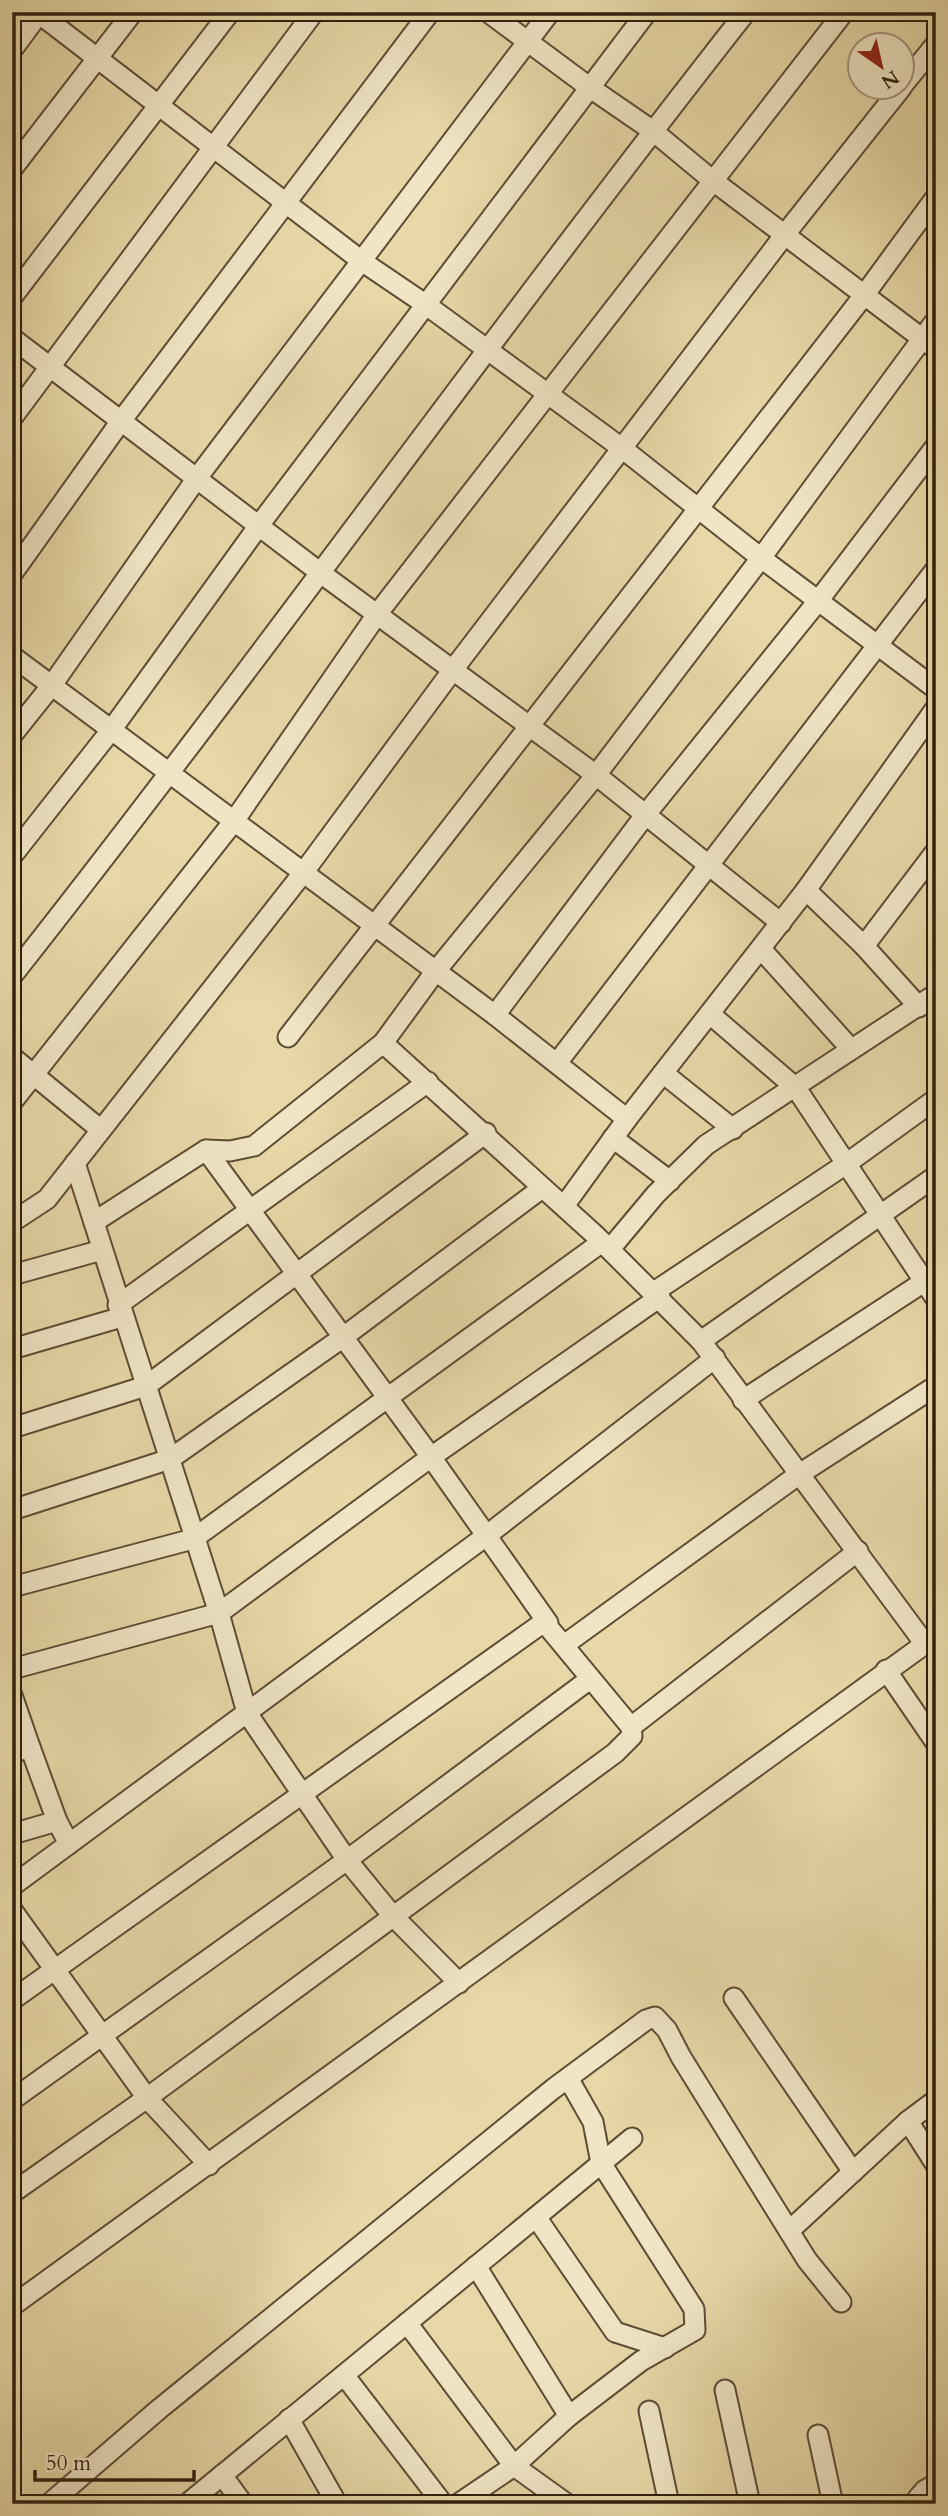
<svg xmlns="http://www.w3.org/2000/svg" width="948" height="2516" viewBox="0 0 948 2516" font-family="Cardo,serif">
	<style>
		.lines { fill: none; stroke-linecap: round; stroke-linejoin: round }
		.minor-casing { stroke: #5e4d35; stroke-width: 23 }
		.minor { stroke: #f0e6c6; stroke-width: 19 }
	</style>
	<rect width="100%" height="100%" fill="#e8d8a8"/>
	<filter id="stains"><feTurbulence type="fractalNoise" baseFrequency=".00286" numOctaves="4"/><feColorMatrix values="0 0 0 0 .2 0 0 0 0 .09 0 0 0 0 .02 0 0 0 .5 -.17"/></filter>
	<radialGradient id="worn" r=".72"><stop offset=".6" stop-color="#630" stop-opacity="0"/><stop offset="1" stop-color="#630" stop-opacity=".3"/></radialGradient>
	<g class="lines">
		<defs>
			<g id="minor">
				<path d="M 37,12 L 363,262 L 425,304 L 623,449 L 761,558 L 936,689"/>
				<path d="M 488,12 L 589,87 L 653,131 L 712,180 L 936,349"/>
				<path d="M 934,12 L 936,14"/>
				<path d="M 12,50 L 40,12"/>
				<path d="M 902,86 L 936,44"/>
				<path d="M 12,169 L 133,12"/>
				<path d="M 12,297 L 230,12"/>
				<path d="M 12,338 L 322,574 L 596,775 L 781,923"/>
				<path d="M 12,418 L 314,12"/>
				<path d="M 12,574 L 121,421 L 430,12"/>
				<path d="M 12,656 L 495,1015 L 627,1119"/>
				<path d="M 12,735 L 52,685 L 197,478 L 550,12"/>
				<path d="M 12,856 L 112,729 L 260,524 L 647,12"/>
				<path d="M 806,890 L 864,946 L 919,1007"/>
				<path d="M 864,946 L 936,851"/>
				<path d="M 761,949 L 850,1048"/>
				<path d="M 12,976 C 262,659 496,330 746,12"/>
				<path d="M 710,1014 L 796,1088 L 936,1299"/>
				<path d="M 495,1015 L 646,814 L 818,601 L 936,446"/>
				<path d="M 288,1037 L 865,294 L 936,197"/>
				<path d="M 383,1043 L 594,1234 L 701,1341 L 925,1644"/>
				<path d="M 12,1057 L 101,1130"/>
				<path d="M 557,1063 L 936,569"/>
				<path d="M 663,1073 L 733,1129"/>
				<path d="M 12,1102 L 234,821 L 378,613 L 844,12"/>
				<path d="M 613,1138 L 670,1181"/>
				<path d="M 206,1150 L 431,1457 L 548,1623"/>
				<path d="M 75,1163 L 219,1613 L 247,1713 L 347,1860 L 392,1915 L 459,1983"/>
				<path d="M 564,1206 L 627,1119 L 806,890 L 936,708"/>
				<path d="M 12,1222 L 47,1199 L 303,873 L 452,671 L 786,233 L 901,88"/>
				<path d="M 94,1222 L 206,1150 L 230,1151 L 254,1146 L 383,1043 L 435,972 L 596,775 L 761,558 L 936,320"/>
				<path d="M 610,1249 L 656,1194 L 706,1145 L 936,994"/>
				<path d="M 12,1275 L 102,1250"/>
				<path d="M 654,1292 L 846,1164 L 936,1099"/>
				<path d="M 118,1305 L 428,1082"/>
				<path d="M 701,1341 L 936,1176"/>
				<path d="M 12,1349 L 122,1317"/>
				<path d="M 743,1400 L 936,1274"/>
				<path d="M 12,1428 L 146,1386 L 486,1133"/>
				<path d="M 12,1510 L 170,1459 L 342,1338 L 542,1188"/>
				<path d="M 12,1587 L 193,1539 L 602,1242"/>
				<path d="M 564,1645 L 798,1475 L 936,1386"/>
				<path d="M 12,1669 L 219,1613 L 431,1457 L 660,1297"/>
				<path d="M 886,1670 L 936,1743"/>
				<path d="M 12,1695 L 30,1747 L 12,1753"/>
				<path d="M 631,1727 L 858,1551"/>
				<path d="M 30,1747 L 57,1821 L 69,1844"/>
				<path d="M 12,1834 L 57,1821"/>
				<path d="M 12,1886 L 486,1536 L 715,1358"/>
				<path d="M 12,1910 L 147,2098 L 209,2165"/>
				<path d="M 734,1998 L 853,2172"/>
				<path d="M 12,2000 L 544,1622 L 631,1727 L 632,1736 L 615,1753 L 147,2098 L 12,2193"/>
				<path d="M 12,2100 L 347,1860 L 590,1679"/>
				<path d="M 908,2121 L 936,2165"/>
				<path d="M 536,2217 L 615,2332 L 665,2348"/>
				<path d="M 789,2231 L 908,2121 L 936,2100"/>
				<path d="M 476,2266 L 569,2416"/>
				<path d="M 12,2306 L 936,1636"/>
				<path d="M 407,2323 L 514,2466 L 567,2504"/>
				<path d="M 344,2375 L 443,2504"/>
				<path d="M 725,2390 L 750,2504"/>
				<path d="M 649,2411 L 669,2504"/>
				<path d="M 289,2419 L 337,2504"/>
				<path d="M 818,2435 L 833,2504"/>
				<path d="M 222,2475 L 243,2504"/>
				<path d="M 49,2504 L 158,2410 L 553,2089 L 646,2020 L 655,2017 L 667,2030 L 681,2057 L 807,2260 L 841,2302"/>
				<path d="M 187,2504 L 632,2138"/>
				<path d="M 458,2504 L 514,2466 L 569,2416 L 641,2361 L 695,2330 L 694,2309 L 601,2163 L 593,2122 L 568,2078"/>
				<path d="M 919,2504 L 918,2498 L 925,2490 L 936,2484"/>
			</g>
		</defs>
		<use href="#minor" class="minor-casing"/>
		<use href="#minor" class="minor"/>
	</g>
	<rect width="948" height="2516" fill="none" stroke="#e8d8a8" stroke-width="42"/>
	<rect x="14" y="14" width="920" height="2488" fill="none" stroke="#301f0f" stroke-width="3.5"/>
	<rect x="21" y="21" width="906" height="2474" fill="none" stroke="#301f0f" stroke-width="2"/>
	<g transform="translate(881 66) rotate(146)"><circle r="33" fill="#f0e6c6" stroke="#a3967d" stroke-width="2"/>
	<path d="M0-5L12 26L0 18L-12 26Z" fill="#8f2418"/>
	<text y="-10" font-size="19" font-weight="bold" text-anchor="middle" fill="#301f0f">N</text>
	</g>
	<path d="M35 2470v10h159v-10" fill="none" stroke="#301f0f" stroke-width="3.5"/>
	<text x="46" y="2470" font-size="21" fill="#301f0f" stroke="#f0e6c6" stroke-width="5" paint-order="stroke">50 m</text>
	<rect width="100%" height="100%" filter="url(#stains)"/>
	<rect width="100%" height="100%" fill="url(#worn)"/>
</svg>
